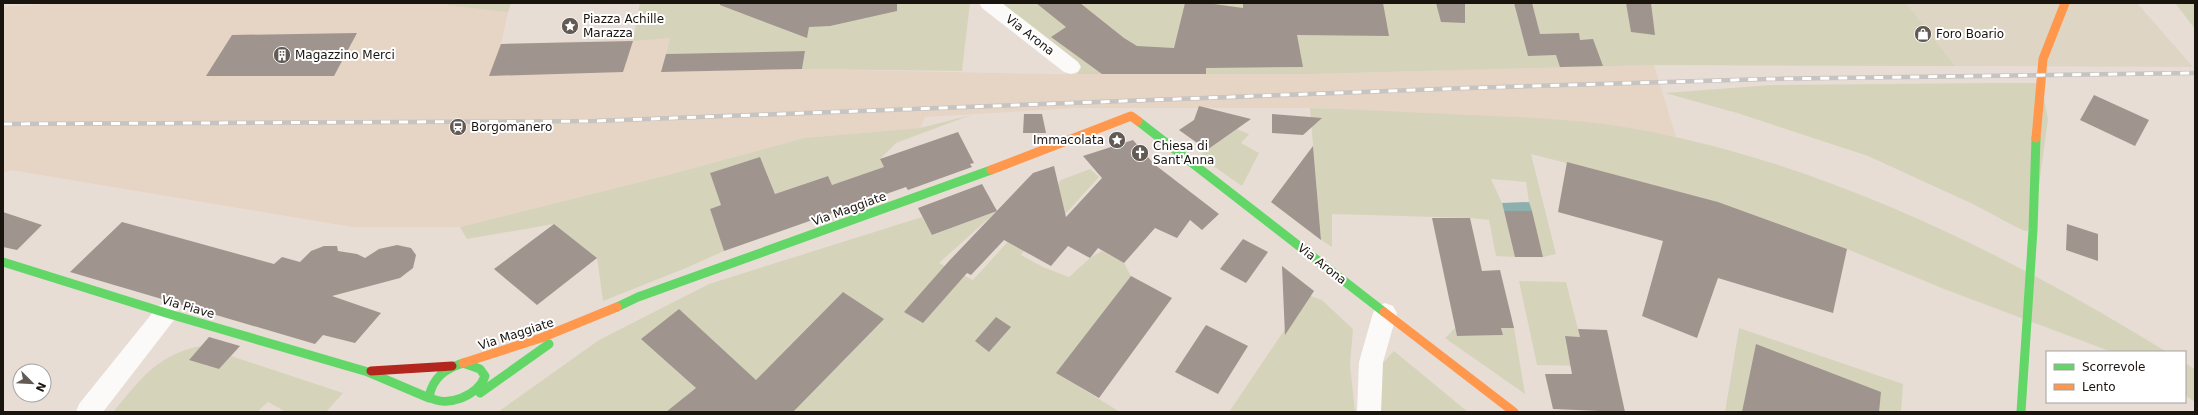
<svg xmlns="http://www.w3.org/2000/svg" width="2198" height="415" viewBox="0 0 2198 415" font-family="'DejaVu Sans',sans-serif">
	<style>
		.commercial { fill: #dfd5c5 }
		.built { fill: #e6d4c5 }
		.green { fill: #d5d4bb }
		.water { fill: #8db0ae }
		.building { fill: #a0948e }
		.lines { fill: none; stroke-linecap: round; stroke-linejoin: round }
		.street { fill: #fbfaf9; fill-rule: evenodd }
		.fast { stroke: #63d668; stroke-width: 9 }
		.slow { stroke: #ff974d; stroke-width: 9 }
		.jam { stroke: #b3261e; stroke-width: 9 }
		.rail-casing { stroke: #c6c3c1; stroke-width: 4.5 }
		.rail { stroke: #fff; stroke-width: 3; stroke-dasharray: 9; stroke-linecap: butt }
		.labels { text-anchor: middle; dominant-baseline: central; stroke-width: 4; stroke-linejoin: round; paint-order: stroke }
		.poi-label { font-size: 12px; fill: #1a140f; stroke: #fff; text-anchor: start }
		.street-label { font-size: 12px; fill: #1a140f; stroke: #fff }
	</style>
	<rect width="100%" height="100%" fill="#e7ddd5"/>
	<path class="commercial" d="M 1676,3 L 2137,3 L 2193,67 L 1686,65 Z"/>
	<path class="built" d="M 64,3 L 440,3 L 508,12 L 501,44 L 670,38 L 661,72 L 802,69 L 1046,74 L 1312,74 L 1654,65 L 1676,137 L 1596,123 L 1323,108 L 1074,108 L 925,117 L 920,128 L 804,138 L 668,175 L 460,227 L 352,227 L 12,170 L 3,173 L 3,7 Z"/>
	<g class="green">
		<path d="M 448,3 L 511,3 L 508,12 L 447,5 Z"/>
		<path d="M 640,3 L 970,3 L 962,71 L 802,69 L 805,51 L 666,54 L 670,38 L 633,41 Z"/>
		<path d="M 989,3 L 1906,3 L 1955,66 L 1654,65 L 1312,74 L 1078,74 Z"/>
		<path d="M 2175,3 L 2195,3 L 2195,29 Z"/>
		<path d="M 1988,83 L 2041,83 L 2048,119 L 2033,230 L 2025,231 L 2016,227 L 1973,204 L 1868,156 L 1737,113 L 1665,93 L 1771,85 Z"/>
		<path d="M 1310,108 C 1363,109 1416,113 1469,115 C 1511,117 1555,118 1596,123 C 1796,149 1997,247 2167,352 L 2112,352 L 1944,289 L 1847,249 L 1718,202 L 1531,154 L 1556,254 L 1543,257 L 1529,202 L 1526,182 L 1491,179 L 1502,203 L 1515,257 L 1496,256 L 1489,220 L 1470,218 L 1332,214 L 1332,247 L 1321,240 Z"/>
		<path d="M 971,115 L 896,143 L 880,159 L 884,167 L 832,185 L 827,176 L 775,194 L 760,157 L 710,173 L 721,205 L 710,209 L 724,251 L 686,268 L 603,301 L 597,258 L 554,224 L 467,239 L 460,227 L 668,175 L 804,138 L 920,128 Z"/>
		<path d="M 1237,129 L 1249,134 L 1241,143 L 1259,153 L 1242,186 L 1199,156 Z"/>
		<path d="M 1090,169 L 1099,177 L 1059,221 L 1046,222 L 1021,255 L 1043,267 L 1069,277 L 1090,258 L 1102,251 L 1124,263 L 1131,276 L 1057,373 L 1120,412 L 498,412 L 599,340 L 709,284 L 922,217 L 933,235 L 997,211 L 939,263 L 973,280 L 1054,191 L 1061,180 Z"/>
		<path d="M 1519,281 L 1566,282 L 1580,337 L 1565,336 L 1568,354 L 1586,356 L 1588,366 L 1537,365 Z"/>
		<path d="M 1308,295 L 1322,300 L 1353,329 L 1350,364 L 1355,412 L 1229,412 Z"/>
		<path d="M 1456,327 L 1458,336 L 1503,335 L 1501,328 L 1514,328 L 1525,394 L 1445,338 Z"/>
		<path d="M 1739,328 L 1903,384 L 1901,412 L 1725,412 Z"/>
		<path d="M 201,346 L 189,360 L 200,363 L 212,350 L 205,365 L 219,369 L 231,356 L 343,393 L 326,412 L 286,412 L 268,402 L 257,412 L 113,412 C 141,379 156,355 201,346 Z"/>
		<path d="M 1394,351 L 1468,412 L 1381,412 L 1381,365 Z"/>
		<path d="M 2185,363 L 2195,369 L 2195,402 L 2185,395 Z"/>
	</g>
	<path class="water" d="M 1529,202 L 1532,211 L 1504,211 L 1502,203 Z"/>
	<g class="building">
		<path d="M 720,3 L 897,3 L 897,11 L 830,26 L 809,27 L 807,38 L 720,5 Z"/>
		<path d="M 1036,3 L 1080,3 L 1124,38 L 1137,46 L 1174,48 L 1185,3 L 1207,3 L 1243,8 L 1243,3 L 1383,3 L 1389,36 L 1297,35 L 1303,67 L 1206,68 L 1206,74 L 1102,74 L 1051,37 L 1066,27 Z"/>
		<path d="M 1436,3 L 1465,3 L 1465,23 L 1441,22 Z"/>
		<path d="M 1514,3 L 1532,3 L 1540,34 L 1579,33 L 1580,40 L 1593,39 L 1603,66 L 1560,67 L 1556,55 L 1528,56 Z"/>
		<path d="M 1626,3 L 1651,3 L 1655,35 L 1631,32 Z"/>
		<path d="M 357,33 L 334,76 L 206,76 L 232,35 Z"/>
		<path d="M 633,41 L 623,72 L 489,76 L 501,44 Z"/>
		<path d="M 805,51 L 802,69 L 661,72 L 666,54 Z"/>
		<path d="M 2094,95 L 2149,120 L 2135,146 L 2080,120 Z"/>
		<path d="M 1199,106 L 1251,119 L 1207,150 L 1179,130 L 1194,120 Z"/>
		<path d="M 1024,114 L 1042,114 L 1046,133 L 1023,133 Z"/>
		<path d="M 1272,114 L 1322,118 L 1303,135 L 1272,133 Z"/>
		<path d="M 958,132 L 974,163 L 970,164 L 972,167 L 908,190 L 906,187 L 724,251 L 710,209 L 721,205 L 710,173 L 760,157 L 775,194 L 828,176 L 832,185 L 884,167 L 880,159 Z"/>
		<path d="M 1133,140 L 1154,164 L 1219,214 L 1202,230 L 1190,220 L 1177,238 L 1155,228 L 1124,263 L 1098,248 L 1090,258 L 1068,246 L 1051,266 L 1004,240 L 971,275 L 967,273 L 923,323 L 904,312 L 949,261 L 1033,173 L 1054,166 L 1066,217 L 1102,178 L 1083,156 Z"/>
		<path d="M 1313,146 L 1321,240 L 1271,202 Z"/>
		<path d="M 1567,162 L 1718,202 L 1847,249 L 1833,313 L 1718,278 L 1697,338 L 1642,316 L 1663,241 L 1558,212 Z"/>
		<path d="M 982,184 L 997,211 L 932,235 L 918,208 Z"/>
		<path d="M 1504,211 L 1532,211 L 1543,257 L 1515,257 Z"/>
		<path d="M 3,212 L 42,225 L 17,250 L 3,247 Z"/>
		<path d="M 1432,218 L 1470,218 L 1482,271 L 1500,270 L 1514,328 L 1501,328 L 1503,335 L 1457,336 Z"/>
		<path d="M 122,222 L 274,264 L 282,257 L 300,262 L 311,251 L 324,246 L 337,246 L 338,251 L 357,254 L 365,258 L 379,249 L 397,245 L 411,248 L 416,255 L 413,268 L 400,278 L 332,296 L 381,313 L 355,343 L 323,335 L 315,344 L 70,272 Z"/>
		<path d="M 554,224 L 597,258 L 537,305 L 494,269 Z"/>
		<path d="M 2067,224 L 2098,234 L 2098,261 L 2066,250 Z"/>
		<path d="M 1243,239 L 1268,252 L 1246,283 L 1220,269 Z"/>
		<path d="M 1282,266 L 1314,291 L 1285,335 Z"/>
		<path d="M 1131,276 L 1172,298 L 1099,398 L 1056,373 Z"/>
		<path d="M 843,292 L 884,319 L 793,412 L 666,412 L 696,388 L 641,339 L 679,309 L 756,380 Z"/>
		<path d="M 996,317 L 1011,327 L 989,352 L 975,341 Z"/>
		<path d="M 1206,325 L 1248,346 L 1218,394 L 1175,372 Z"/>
		<path d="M 1578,329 L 1607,330 L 1625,412 L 1553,409 L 1545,374 L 1572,374 L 1565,336 L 1580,337 Z"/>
		<path d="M 209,337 L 240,346 L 219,369 L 189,360 Z"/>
		<path d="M 1756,344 L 1881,392 L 1879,412 L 1742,412 Z"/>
	</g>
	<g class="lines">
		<g class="street">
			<path d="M 979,3 L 1002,3 L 1078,62 L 1081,67 L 1078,72 L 1071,74 L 1064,72 L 982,8 Z"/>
			<path d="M 166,303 L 174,306 L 178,313 L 174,320 L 103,412 L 76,412 L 79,404 L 158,306 Z"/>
			<path d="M 1385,303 L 1393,306 L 1397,313 L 1383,362 L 1381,412 L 1357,412 L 1359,362 L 1373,313 L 1377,306 Z"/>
		</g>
		<g class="fast">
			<path d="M 1138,121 L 1384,312"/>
			<path d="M 3,262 L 166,313 L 368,372 L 429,398"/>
			<path d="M 617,307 L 638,297 L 991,170"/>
			<path d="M 463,363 L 480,369 L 485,376 C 478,396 447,408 429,397 C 433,377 445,369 463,363 Z"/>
			<path d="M 480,393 L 549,344"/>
			<path d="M 2021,412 L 2033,230 L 2036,138"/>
		</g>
		<g class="slow">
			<path d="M 2036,138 L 2043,59 L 2065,3"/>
			<path d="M 991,170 L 1131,116 L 1138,121"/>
			<path d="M 1384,312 L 1514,412"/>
			<path d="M 463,363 L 541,338 L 617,307"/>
		</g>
		<path class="jam" d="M 371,371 L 452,366"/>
		<defs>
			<path id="rail" d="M 3,124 L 595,121 L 1468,88 L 1768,79 L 2195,73"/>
		</defs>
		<use href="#rail" class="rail-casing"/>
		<use href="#rail" class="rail"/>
	</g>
	<defs>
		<symbol id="sight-disc" viewBox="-11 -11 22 22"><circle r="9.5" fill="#625a54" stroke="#fff"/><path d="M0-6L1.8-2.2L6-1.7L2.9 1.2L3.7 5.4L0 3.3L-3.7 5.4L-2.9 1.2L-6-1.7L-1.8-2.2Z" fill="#fff"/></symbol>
		<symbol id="shop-disc" viewBox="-11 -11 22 22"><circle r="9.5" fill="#625a54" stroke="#fff"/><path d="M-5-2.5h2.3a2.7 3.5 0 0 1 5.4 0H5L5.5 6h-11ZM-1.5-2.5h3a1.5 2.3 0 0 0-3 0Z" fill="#fff"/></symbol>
		<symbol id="building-disc" viewBox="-11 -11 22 22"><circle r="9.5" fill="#625a54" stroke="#fff"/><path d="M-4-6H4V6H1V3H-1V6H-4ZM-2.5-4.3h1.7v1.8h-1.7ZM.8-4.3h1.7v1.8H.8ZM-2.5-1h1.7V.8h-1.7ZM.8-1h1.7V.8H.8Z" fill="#fff"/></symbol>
		<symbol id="station-disc" viewBox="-11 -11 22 22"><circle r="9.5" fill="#625a54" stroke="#fff"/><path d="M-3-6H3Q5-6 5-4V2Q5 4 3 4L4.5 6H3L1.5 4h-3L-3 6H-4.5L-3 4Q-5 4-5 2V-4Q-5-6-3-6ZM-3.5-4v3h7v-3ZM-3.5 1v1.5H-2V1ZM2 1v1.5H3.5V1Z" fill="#fff"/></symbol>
		<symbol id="church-disc" viewBox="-11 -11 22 22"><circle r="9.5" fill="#625a54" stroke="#fff"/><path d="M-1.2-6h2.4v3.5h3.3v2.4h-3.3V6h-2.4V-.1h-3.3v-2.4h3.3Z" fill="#fff"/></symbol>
	</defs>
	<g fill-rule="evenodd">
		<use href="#sight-disc" x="560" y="16" width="20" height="20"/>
		<use href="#shop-disc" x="1913" y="24" width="20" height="20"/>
		<use href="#building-disc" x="272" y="45" width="20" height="20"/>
		<use href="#station-disc" x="448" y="117" width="20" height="20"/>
		<use href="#sight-disc" x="1107" y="130" width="20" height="20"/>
		<use href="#church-disc" x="1130" y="143" width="20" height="20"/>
	</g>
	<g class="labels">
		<g class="poi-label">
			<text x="583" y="19">Piazza Achille<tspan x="583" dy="14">Marazza</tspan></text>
			<text x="1936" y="34">Foro Boario</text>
			<text x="295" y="55">Magazzino Merci</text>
			<text x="471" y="127">Borgomanero</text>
			<text x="1104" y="140" text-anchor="end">Immacolata</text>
			<text x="1153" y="146">Chiesa di<tspan x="1153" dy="14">Sant'Anna</tspan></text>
		</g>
		<g class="street-label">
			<text transform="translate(1030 35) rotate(38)">Via Arona</text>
			<text transform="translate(849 209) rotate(-20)">Via Maggiate</text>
			<text transform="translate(1322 264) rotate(38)">Via Arona</text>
			<text transform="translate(188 307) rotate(16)">Via Piave</text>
			<text transform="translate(516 334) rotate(-18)">Via Maggiate</text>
		</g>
	</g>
	<rect width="2198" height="415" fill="none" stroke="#1a140f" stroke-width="8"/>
	<rect x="2046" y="351" width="140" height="52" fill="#ffffff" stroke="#a3a19f"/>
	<rect x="2054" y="364" width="20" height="6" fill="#63d668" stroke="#a3a19f"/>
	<text x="2082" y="371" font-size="12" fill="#1a140f">Scorrevole</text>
	<rect x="2054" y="384" width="20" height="6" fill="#ff974d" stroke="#a3a19f"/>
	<text x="2082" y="391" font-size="12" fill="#1a140f">Lento</text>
	<g transform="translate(32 383) rotate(114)"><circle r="19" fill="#ffffff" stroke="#a3a19f"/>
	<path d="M0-3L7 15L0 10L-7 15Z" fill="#625a54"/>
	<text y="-6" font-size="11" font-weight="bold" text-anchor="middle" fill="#1a140f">N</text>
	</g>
</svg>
